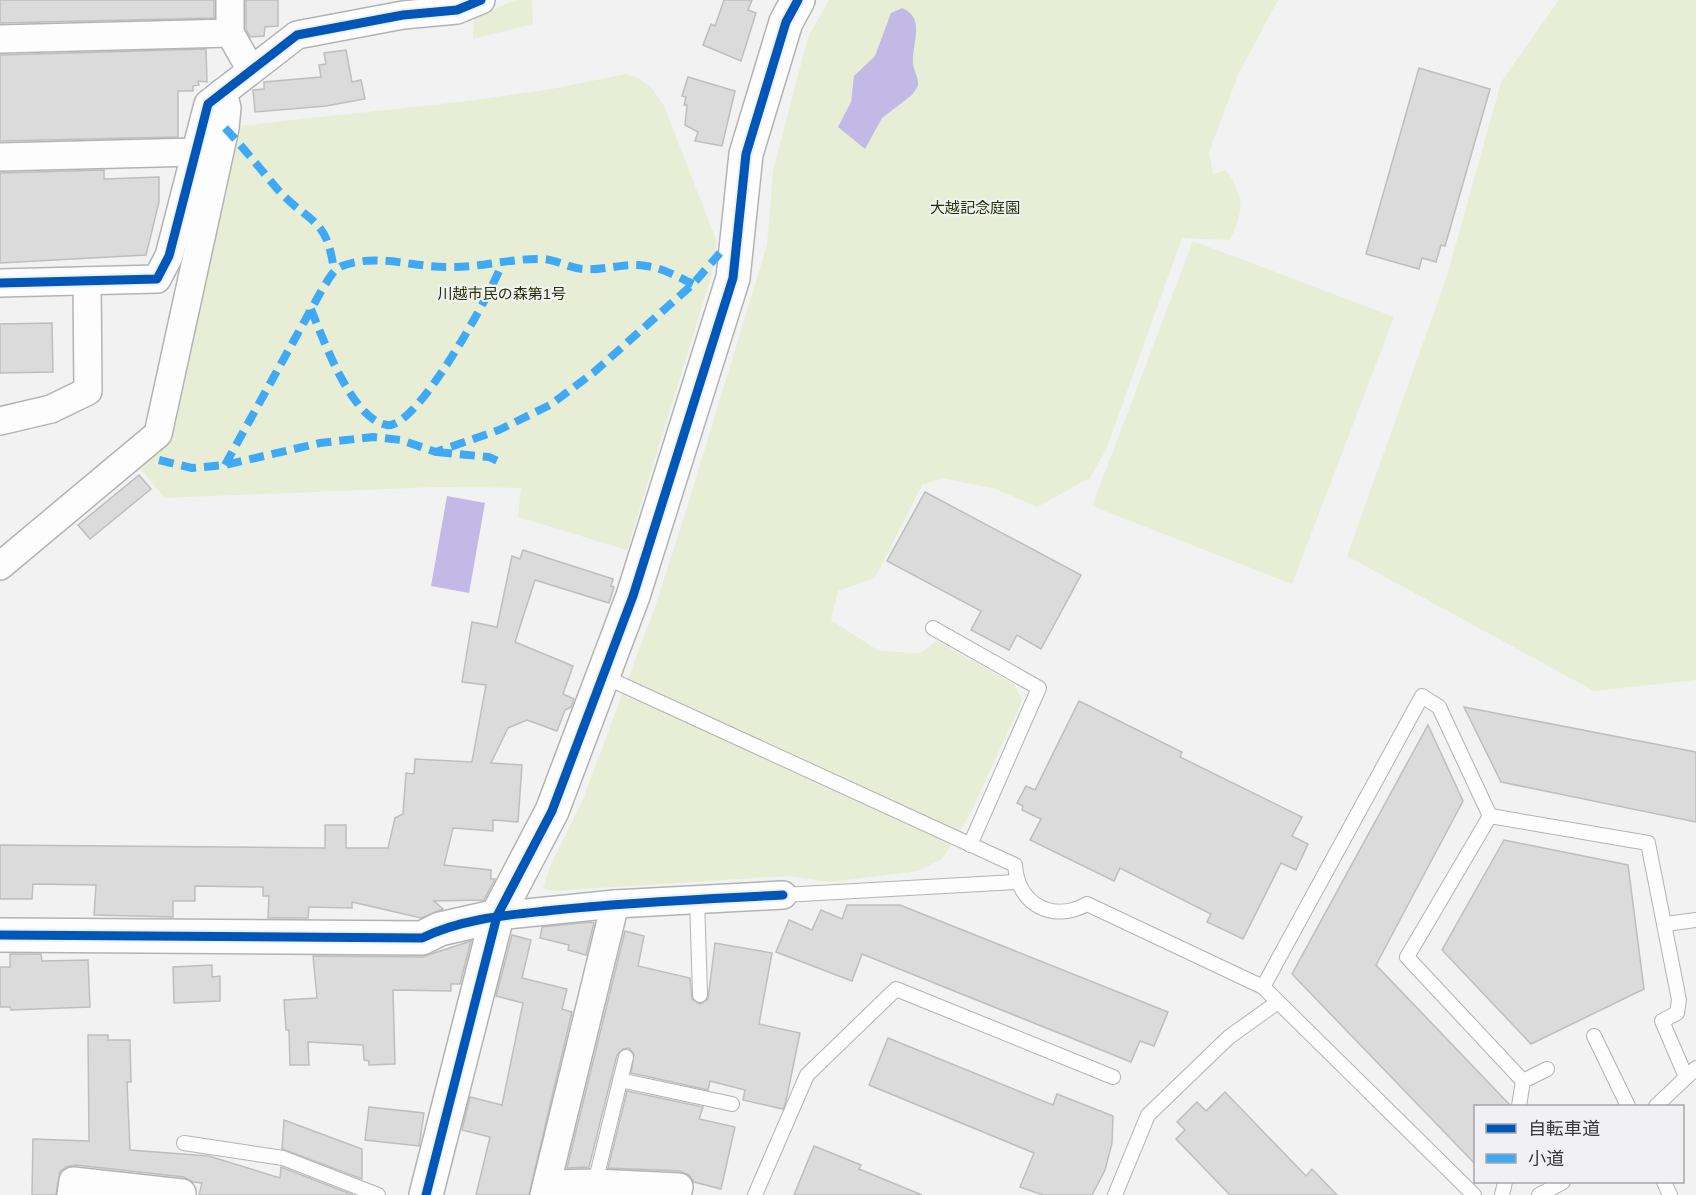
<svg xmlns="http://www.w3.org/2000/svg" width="1696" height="1195" viewBox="0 0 1696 1195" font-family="Arial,'Noto Sans JP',sans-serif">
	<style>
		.green { fill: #e7eed5 }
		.water { fill: #c3b9e6 }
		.building { fill: #dbdbdc; stroke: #bebebf; stroke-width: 1.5 }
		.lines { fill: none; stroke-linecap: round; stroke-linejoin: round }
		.lane-casing { stroke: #b3b3b4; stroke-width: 16 }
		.street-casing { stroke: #b3b3b4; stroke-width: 30 }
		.secondary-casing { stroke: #b3b3b4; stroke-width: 36 }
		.lane { stroke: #fdfdfd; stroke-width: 14 }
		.street { stroke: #fdfdfd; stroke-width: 27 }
		.secondary { stroke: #fdfdfd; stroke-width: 33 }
		.quiet { stroke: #3fa9f5; stroke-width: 8; stroke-dasharray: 15 8; stroke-linecap: butt }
		.cycleway-casing { stroke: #f1f1f4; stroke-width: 13 }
		.cycleway { stroke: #0057b8; stroke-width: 9 }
		.labels { text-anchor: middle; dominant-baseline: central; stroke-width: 4.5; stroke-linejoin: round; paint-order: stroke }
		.park-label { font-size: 15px; fill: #283100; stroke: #f1f1f4 }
	</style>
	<rect width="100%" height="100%" fill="#f2f2f3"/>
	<g class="green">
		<path d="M 516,0 L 532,0 L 533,24 L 473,39 L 474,17 Z"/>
		<path d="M 829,0 L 1278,0 L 1238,75 L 1209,152 L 1213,174 L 1226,170 C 1245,198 1244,210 1230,240 L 1182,238 L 1106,450 L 1090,478 L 1037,507 L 996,489 L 942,478 L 922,485 L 875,578 L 838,591 L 831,620 L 879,651 L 920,653 L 937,641 L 1014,684 L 1022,701 L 970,814 L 942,859 L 919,871 L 830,882 L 788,876 L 552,891 L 543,888 L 549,869 L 583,799 L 655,607 L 684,517 L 767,245 L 773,171 L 808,37 Z"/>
		<path d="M 1559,0 L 1696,0 L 1696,680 L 1594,691 L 1347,556 L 1447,276 L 1501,82 Z"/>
		<path d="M 626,74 L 638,78 L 651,87 L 664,106 L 717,242 L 712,274 L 627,550 L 518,517 L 521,488 L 436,487 L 165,498 L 134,462 L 149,450 L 238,126 L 468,101 L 551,89 Z"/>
		<path d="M 1193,241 L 1394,317 L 1292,584 L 1092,506 Z"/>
	</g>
	<g class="water">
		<path d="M 902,8 C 926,18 912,43 913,63 C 914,72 919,78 918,86 L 912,95 L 882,118 L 865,149 L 838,127 L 851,102 L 854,76 L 875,56 L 891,13 Z"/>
		<path d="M 447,496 L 485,503 L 469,593 L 431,586 Z"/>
	</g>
	<g class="building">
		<path d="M 0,0 L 214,0 L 214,18 L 0,23 Z"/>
		<path d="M 246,0 L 278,0 L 278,26 L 265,27 L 264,36 L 250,37 L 246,29 Z"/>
		<path d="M 724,0 L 752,0 L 748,10 L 756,13 L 741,61 L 703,45 L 711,24 L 715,26 Z"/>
		<path d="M 206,49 L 207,82 L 198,81 L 199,85 L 193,86 L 193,91 L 178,91 L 178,137 L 0,141 L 0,55 Z"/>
		<path d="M 346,50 L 352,82 L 361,80 L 365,99 L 326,106 L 255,112 L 253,90 L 264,89 L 264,82 L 321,77 L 319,65 L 326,64 L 324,53 Z"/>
		<path d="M 1419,68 L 1490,89 L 1445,246 L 1441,245 L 1436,262 L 1422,258 L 1419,269 L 1366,254 Z"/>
		<path d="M 688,77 L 735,91 L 722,146 L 695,141 L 698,132 L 685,125 L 687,105 L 684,105 L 686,97 L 682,96 Z"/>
		<path d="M 104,170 L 104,179 L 159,177 L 159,202 L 146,255 L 0,263 L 0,173 Z"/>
		<path d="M 52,323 L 53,372 L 0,373 L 0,324 Z"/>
		<path d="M 139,475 L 151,489 L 90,539 L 78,525 Z"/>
		<path d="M 925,492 L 1081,575 L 1041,649 L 1017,635 L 1009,650 L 971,630 L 981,611 L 887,561 Z"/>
		<path d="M 523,550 L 613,579 L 611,586 L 614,587 L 609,603 L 535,580 L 515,642 L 573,666 L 563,694 L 574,699 L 571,707 L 565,710 L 557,731 L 527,720 L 508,728 L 491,763 L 522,765 L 518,822 L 493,820 L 493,831 L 453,828 L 444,865 L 491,870 L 491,879 L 495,879 L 484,900 L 434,901 L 443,909 L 421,918 L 352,902 L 352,908 L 309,907 L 308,918 L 268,918 L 269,896 L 263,896 L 263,887 L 195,886 L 195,901 L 173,901 L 173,917 L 94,915 L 96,885 L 33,884 L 32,899 L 0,899 L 0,845 L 325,848 L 325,825 L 346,825 L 346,848 L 388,848 L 395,818 L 403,814 L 406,773 L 414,774 L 415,759 L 472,762 L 486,685 L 462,682 L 472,622 L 497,627 L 512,556 L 520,559 Z"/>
		<path d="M 1079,701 L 1182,752 L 1180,757 L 1302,817 L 1292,836 L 1308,844 L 1296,870 L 1281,863 L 1243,939 L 1207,922 L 1211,914 L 1120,868 L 1114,881 L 1030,840 L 1041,819 L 1022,810 L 1023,806 L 1017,803 L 1026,786 L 1035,790 Z"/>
		<path d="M 1464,707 L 1696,752 L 1696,822 L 1501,782 Z"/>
		<path d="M 1428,725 L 1463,801 L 1376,965 L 1510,1105 L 1476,1107 L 1476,1165 L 1292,974 Z"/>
		<path d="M 1504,840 L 1628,865 L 1644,989 L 1531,1044 L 1442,950 Z"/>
		<path d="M 847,905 L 900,905 L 1168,1012 L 1154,1046 L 1140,1041 L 1131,1062 L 862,954 L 852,981 L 776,952 L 789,920 L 812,930 L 821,910 L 842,919 Z"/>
		<path d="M 590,922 L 594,923 L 586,955 L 568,950 L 569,945 L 540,938 L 542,927 Z"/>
		<path d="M 625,931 L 644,936 L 638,966 L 690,978 L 692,999 L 700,1004 L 708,999 L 715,943 L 772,953 L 759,1024 L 800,1033 L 786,1101 L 783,1109 L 743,1100 L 745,1090 L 710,1081 L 708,1090 L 631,1073 L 634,1054 L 629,1048 L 623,1049 L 617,1055 L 589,1167 L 567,1168 Z"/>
		<path d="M 512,935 L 531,940 L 522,978 L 567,989 L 562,1009 L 572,1012 L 529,1195 L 476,1195 L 490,1137 L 462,1130 L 470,1097 L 502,1105 L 523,1003 L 496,996 Z"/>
		<path d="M 471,941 L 460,984 L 451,984 L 451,991 L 393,990 L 395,1064 L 369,1065 L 369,1061 L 364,1060 L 363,1045 L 308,1042 L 309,1065 L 290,1065 L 289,1030 L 286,1030 L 284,1000 L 317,998 L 313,956 L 422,957 Z"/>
		<path d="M 10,954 L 41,954 L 42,961 L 88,960 L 90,1007 L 11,1010 L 10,1007 L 0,1007 L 0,967 L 10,967 Z"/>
		<path d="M 212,965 L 212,977 L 220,976 L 220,1001 L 174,1003 L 173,967 Z"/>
		<path d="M 88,1035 L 108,1035 L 108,1040 L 130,1040 L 131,1082 L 127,1082 L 130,1150 L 209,1156 L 280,1178 L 281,1167 L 353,1195 L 199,1195 L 202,1183 L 193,1182 L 184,1177 L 75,1165 L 66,1167 L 60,1172 L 56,1195 L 32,1195 L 33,1139 L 89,1141 Z"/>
		<path d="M 888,1038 L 1053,1105 L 1057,1094 L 1113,1116 L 1112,1143 L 1105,1170 L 1092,1195 L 1043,1195 L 1020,1187 L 1034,1153 L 869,1085 Z"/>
		<path d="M 627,1091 L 703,1107 L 699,1119 L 735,1127 L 721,1189 L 694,1182 L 689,1175 L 680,1171 L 608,1168 Z"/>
		<path d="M 1225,1092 L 1306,1176 L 1312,1169 L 1337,1195 L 1230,1195 L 1176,1139 L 1185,1130 L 1177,1122 L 1197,1102 L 1206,1111 Z"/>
		<path d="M 369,1107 L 424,1113 L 419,1146 L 365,1140 Z"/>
		<path d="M 284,1120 L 362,1149 L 362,1179 L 282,1149 Z"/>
		<path d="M 814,1146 L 861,1165 L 859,1169 L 922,1195 L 794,1195 Z"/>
	</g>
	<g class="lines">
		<defs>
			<g id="lane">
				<path d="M 933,628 L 1039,688 L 970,845"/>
				<path d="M 603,676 L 1015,865 C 1018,905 1053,923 1087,904 L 1263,987 L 1474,1195"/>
				<path d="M 783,895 L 1016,882"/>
				<path d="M 697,899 L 700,995"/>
				<path d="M 1666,924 L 1696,920"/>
				<path d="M 1263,987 L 1422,696 L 1439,707 L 1490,816"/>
				<path d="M 1594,1036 L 1628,1106"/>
				<path d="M 620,1080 L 732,1104"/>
				<path d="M 1523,1081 L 1407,957 L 1490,816 L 1648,843 L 1679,1000 L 1677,1013 L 1662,1021 L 1686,1077"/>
				<path d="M 1519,1106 L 1523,1081 L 1547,1069"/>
				<path d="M 1656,1106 L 1696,1068"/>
				<path d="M 184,1143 L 283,1158 L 378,1195"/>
				<path d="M 1664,1182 L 1670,1195"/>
				<path d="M 595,1183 L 626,1057"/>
				<path d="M 755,1195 L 807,1075 L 896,989 L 1113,1077"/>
				<path d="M 1115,1195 L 1148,1115 L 1229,1037 L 1278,1002"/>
				<path d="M 1502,1195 L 1505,1182"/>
				<path d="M 1539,1195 L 1563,1182"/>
			</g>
			<g id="street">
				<path d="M 230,0 L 230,33 L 251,70"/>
				<path d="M 0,39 L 230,33"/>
				<path d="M 0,157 L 196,152"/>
				<path d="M 0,283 L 157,279 L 169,256 L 208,104 L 297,35 L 403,15 L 457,10 L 481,0"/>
				<path d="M 0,421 L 51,409 L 88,391 L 87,281"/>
				<path d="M 0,566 L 158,434 L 225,128 L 227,108 L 223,92"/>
				<path d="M 497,916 L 615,904 L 783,895"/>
				<path d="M 547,1184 L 595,1183 L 679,1187 L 677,1195"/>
				<path d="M 71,1195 L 73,1181 L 182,1193 L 182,1195"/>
				<path d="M 544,1195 L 615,904"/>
			</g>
			<g id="secondary">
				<path d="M 0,935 L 422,938 L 440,929 L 497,916"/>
				<path d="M 426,1195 L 497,916 L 552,811 L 633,596 L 733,278 L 746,154 L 786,22 L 798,0"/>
			</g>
		</defs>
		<use href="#lane" class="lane-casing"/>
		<use href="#street" class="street-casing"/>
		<use href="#secondary" class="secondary-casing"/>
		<use href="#lane" class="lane"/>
		<use href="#street" class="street"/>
		<use href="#secondary" class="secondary"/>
		<g class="quiet">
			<path d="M 225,128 C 244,148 261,170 279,191 C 311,225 327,217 334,271"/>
			<path d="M 311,309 C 323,339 352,420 387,425 C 417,430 492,291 502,264"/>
			<path d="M 437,452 L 489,457 L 504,464"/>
			<path d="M 159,460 L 192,468 L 225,465 L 320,443 L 373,437 L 401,440 L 436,452 L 499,430 L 550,405 L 593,373 L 693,284 L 720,253"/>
			<path d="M 225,465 L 324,286 C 329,279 333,270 342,266 C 376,253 412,267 447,267 C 479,268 511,258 543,259 C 557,260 569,268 583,269 C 604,271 625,262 646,266 C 663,268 678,277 693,284"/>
		</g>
		<defs>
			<g id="cycleway">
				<path d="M 0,283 L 157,279 L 169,256 L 208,104 L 297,35 L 403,15 L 457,10 L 481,0"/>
				<path d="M 0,935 L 422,938 C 463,918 510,915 555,910 C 631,902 707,899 783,895"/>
				<path d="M 426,1195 L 497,916 L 552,811 L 633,596 L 733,278 L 746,154 L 786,22 L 798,0"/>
			</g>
		</defs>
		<use href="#cycleway" class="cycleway-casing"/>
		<use href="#cycleway" class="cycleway"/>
	</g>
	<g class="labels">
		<g class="park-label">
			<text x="975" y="207">大越記念庭園</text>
			<text x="502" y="293">川越市民の森第1号</text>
		</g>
	</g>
	<rect x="1474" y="1105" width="210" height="78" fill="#f1f1f4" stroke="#a7a7aa" stroke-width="1.5"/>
	<rect x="1486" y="1124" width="30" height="9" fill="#0057b8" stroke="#a7a7aa" stroke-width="1.5"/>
	<text x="1528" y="1135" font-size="18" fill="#39393a">自転車道</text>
	<rect x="1486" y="1154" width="30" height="9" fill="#3fa9f5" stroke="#a7a7aa" stroke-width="1.5"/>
	<text x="1528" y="1165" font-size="18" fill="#39393a">小道</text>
</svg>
